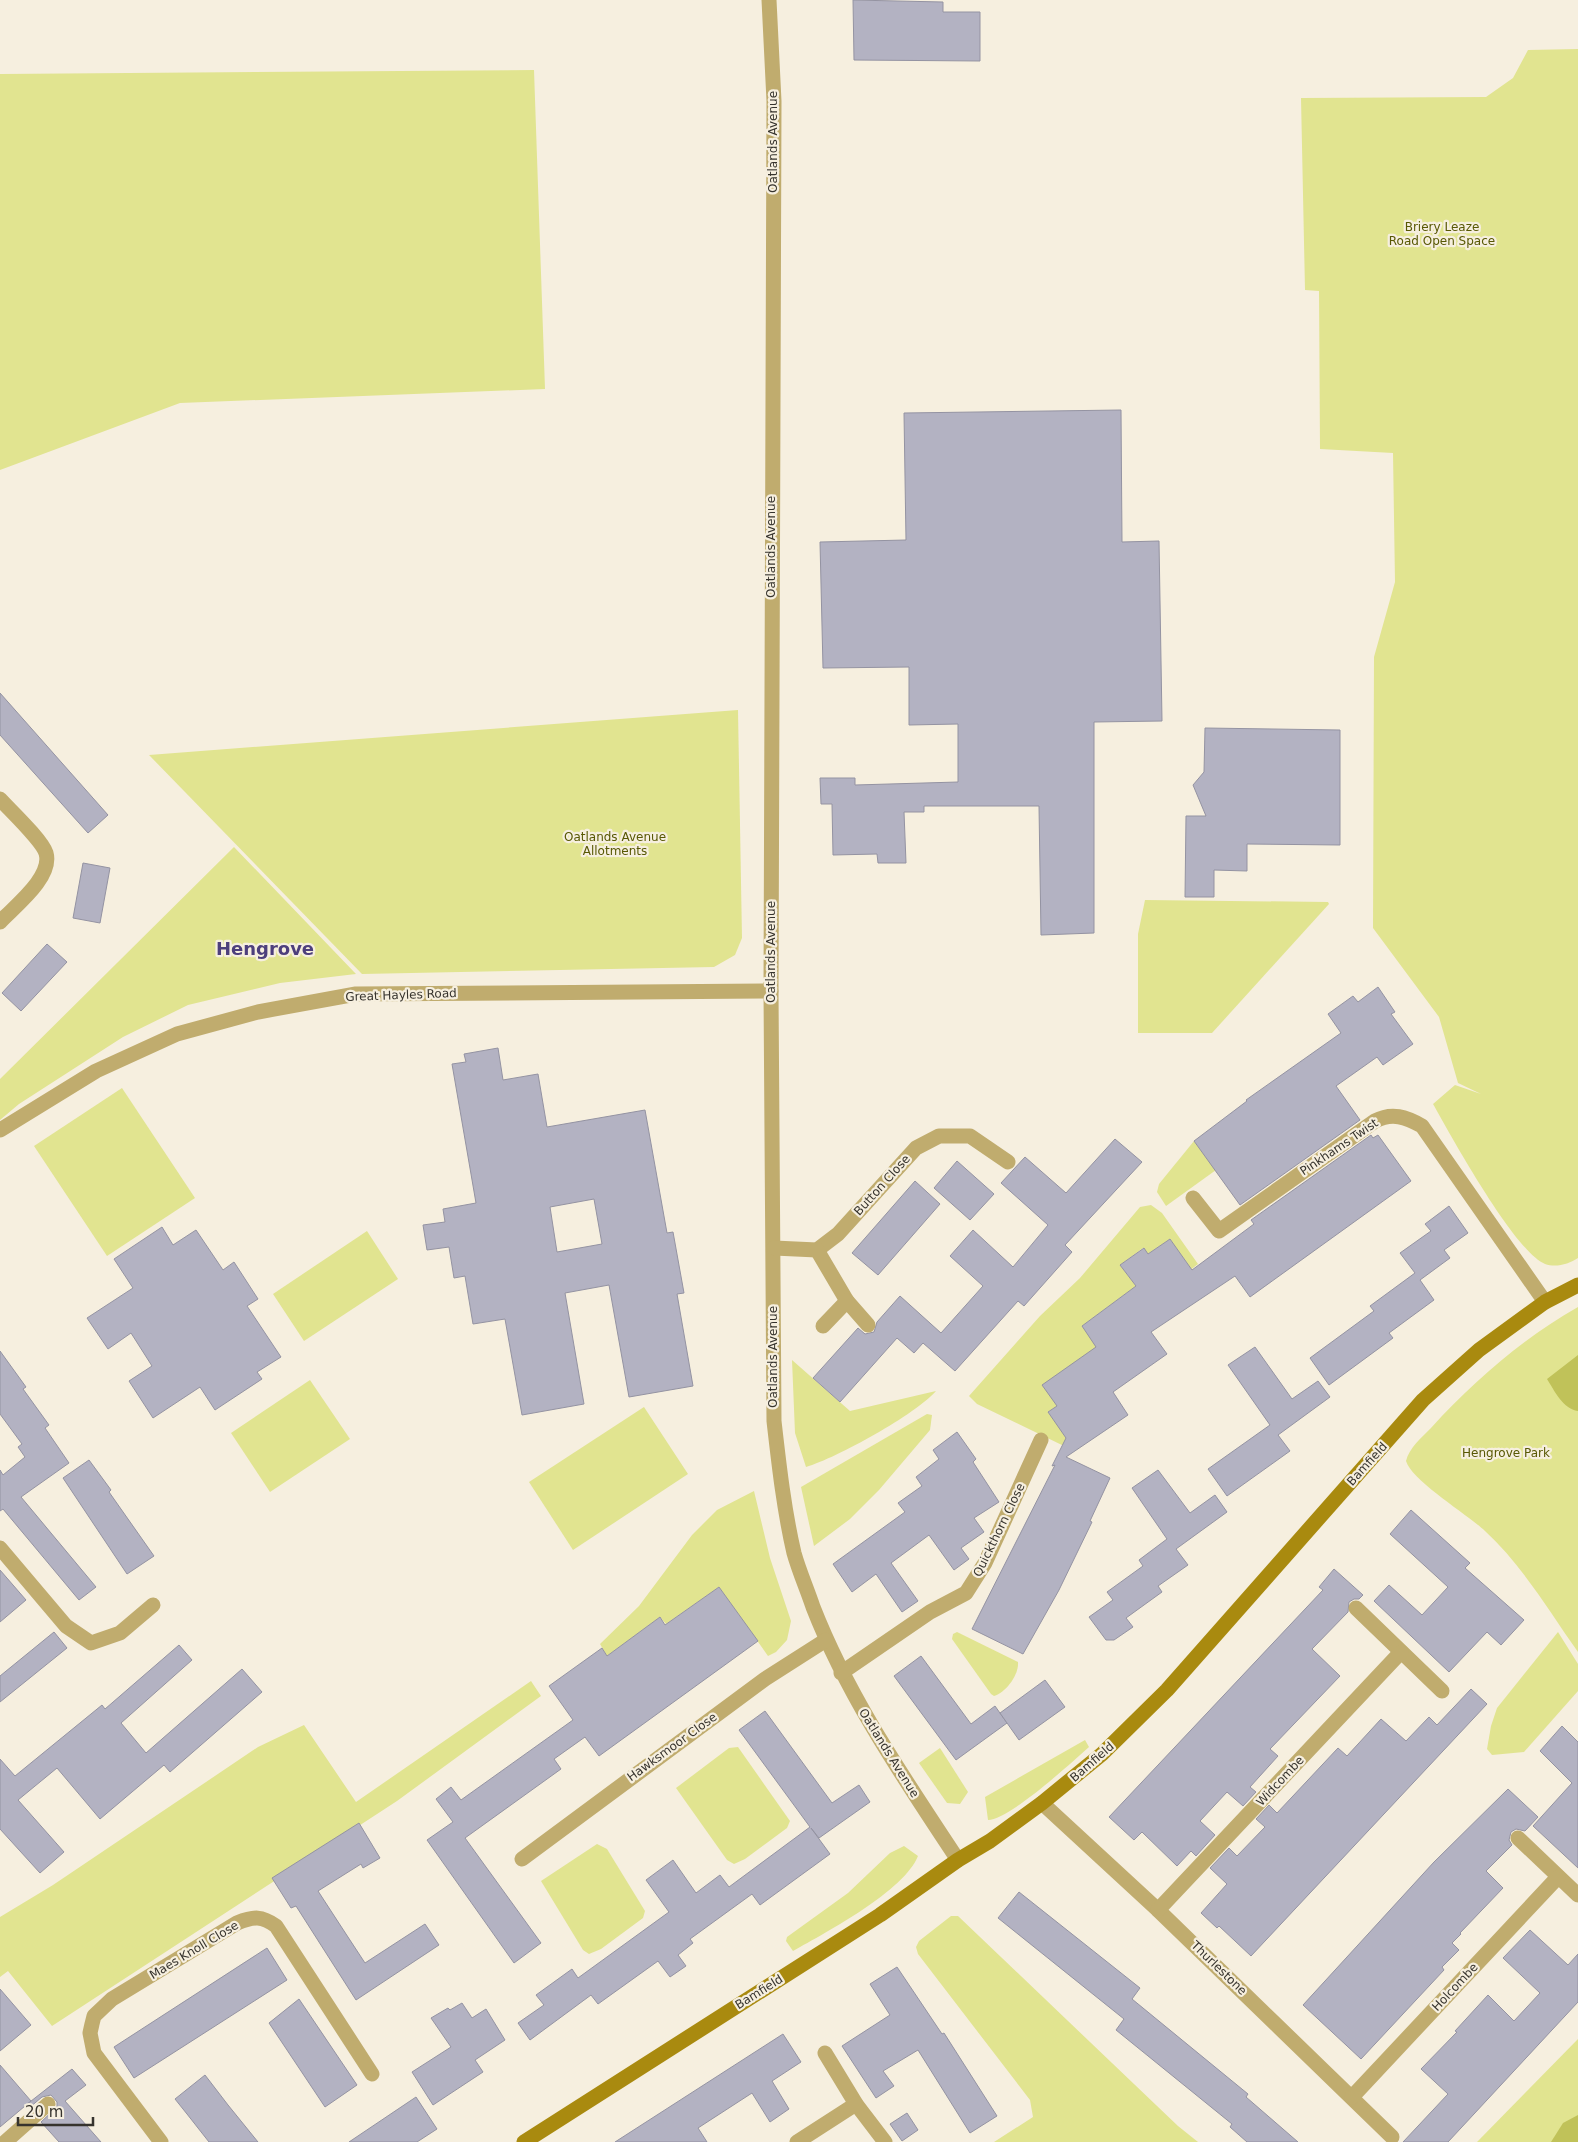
<svg xmlns="http://www.w3.org/2000/svg" width="1578" height="2142" viewBox="0 0 1578 2142" font-family="'DejaVu Sans',sans-serif">
	<style>
		.green { fill: #e1e490 }
		.forest { fill: #c0c259 }
		.building { fill: #b3b2c2; stroke: #9493a2; fill-rule: evenodd }
		.lines { fill: none; stroke-linecap: round; stroke-linejoin: round }
		.street { stroke: #c0ac6e; stroke-width: 15 }
		.secondary { stroke: #a98a0f; stroke-width: 15 }
		.labels { text-anchor: middle; dominant-baseline: central; stroke-width: 4.5; stroke-linejoin: round; paint-order: stroke }
		.street-label { font-size: 12px; fill: #36332d; stroke: #f6efdf }
		.park-label { font-size: 12px; fill: #585804; stroke: #f6efdf }
		.district-label { font-size: 18px; font-weight: bold; fill: #4d3f7c; stroke: #f6efdf }
	</style>
	<rect width="100%" height="100%" fill="#f6efdf"/>
	<g class="green">
		<path d="M 1578,49 L 1578,1258 C 1569,1264 1556,1268 1545,1264 C 1515,1252 1451,1136 1433,1104 L 1455,1085 L 1481,1094 L 1458,1083 L 1439,1017 L 1373,928 L 1374,657 L 1395,582 L 1393,453 L 1320,449 L 1319,291 L 1305,290 L 1301,98 L 1486,97 L 1513,78 L 1528,50 Z"/>
		<path d="M 534,70 L 545,389 L 180,403 L 0,470 L 0,74 Z"/>
		<path d="M 738,710 L 742,938 L 735,955 L 714,967 L 362,974 L 149,755 Z"/>
		<path d="M 234,847 L 356,974 L 280,983 L 188,1005 L 123,1037 L 19,1104 L 0,1120 L 0,1079 Z"/>
		<path d="M 1145,900 L 1328,902 L 1329,904 L 1212,1033 L 1138,1033 L 1138,934 Z"/>
		<path d="M 122,1088 L 195,1198 L 107,1256 L 34,1146 Z"/>
		<path d="M 1194,1141 L 1216,1170 L 1166,1206 L 1157,1192 L 1159,1184 Z"/>
		<path d="M 1151,1205 L 1162,1213 L 1198,1264 L 1189,1271 L 1187,1263 L 1170,1239 L 1148,1254 L 1143,1248 L 1120,1265 L 1136,1286 L 1082,1326 L 1097,1347 L 1057,1406 L 1048,1412 L 1071,1444 L 1066,1447 L 977,1404 L 969,1396 L 1040,1316 L 1080,1278 L 1140,1207 Z"/>
		<path d="M 367,1231 L 398,1279 L 304,1341 L 273,1294 Z"/>
		<path d="M 1578,1307 L 1578,1652 C 1549,1611 1522,1565 1485,1531 C 1467,1514 1412,1481 1406,1461 C 1409,1448 1422,1437 1431,1428 C 1474,1381 1522,1339 1578,1307 Z"/>
		<path d="M 792,1360 L 850,1411 L 936,1391 C 916,1414 837,1458 806,1467 L 795,1433 Z"/>
		<path d="M 310,1380 L 350,1439 L 270,1492 L 231,1433 Z"/>
		<path d="M 644,1407 L 688,1474 L 573,1550 L 529,1482 Z"/>
		<path d="M 927,1414 L 932,1415 L 930,1430 L 879,1490 L 850,1519 L 814,1546 L 801,1487 Z"/>
		<path d="M 754,1491 L 770,1558 L 791,1621 L 787,1640 L 776,1652 L 768,1656 L 719,1587 L 666,1624 L 660,1617 L 607,1656 L 600,1644 L 639,1606 L 692,1535 L 717,1510 Z"/>
		<path d="M 957,1632 L 1018,1662 C 1019,1675 1006,1692 994,1696 L 991,1694 L 952,1639 L 953,1634 Z"/>
		<path d="M 1558,1632 L 1578,1664 L 1578,1691 L 1524,1752 L 1492,1755 L 1487,1749 L 1491,1726 L 1497,1708 Z"/>
		<path d="M 531,1681 L 541,1696 L 397,1801 L 52,2026 L 8,1971 L 0,1977 L 0,1917 L 53,1885 L 258,1747 L 304,1725 L 356,1802 Z"/>
		<path d="M 1085,1740 L 1089,1747 C 1071,1763 1009,1820 988,1820 L 985,1797 Z"/>
		<path d="M 738,1747 L 790,1821 L 787,1828 L 745,1859 L 734,1864 L 727,1860 L 676,1788 L 729,1748 Z"/>
		<path d="M 940,1748 L 968,1792 L 960,1804 L 947,1803 L 919,1763 Z"/>
		<path d="M 597,1844 L 607,1849 L 645,1911 L 643,1918 L 601,1949 L 589,1954 L 583,1950 L 541,1881 Z"/>
		<path d="M 904,1846 L 918,1856 C 904,1891 827,1932 793,1951 L 786,1941 L 787,1937 L 848,1893 L 890,1853 Z"/>
		<path d="M 951,1916 L 958,1916 L 1178,2126 L 1198,2142 L 994,2142 L 1033,2117 L 1030,2100 L 918,1954 L 916,1947 L 919,1941 Z"/>
		<path d="M 1578,2039 L 1578,2142 L 1477,2142 Z"/>
	</g>
	<g class="forest">
		<path d="M 1578,1355 L 1578,1411 C 1563,1409 1554,1390 1547,1379 Z"/>
		<path d="M 1578,2115 L 1578,2142 L 1551,2142 L 1563,2123 Z"/>
	</g>
	<g class="building">
		<path d="M 853,0 L 943,2 L 943,12 L 980,12 L 980,61 L 854,60 Z"/>
		<path d="M 1121,410 L 1122,542 L 1159,541 L 1162,721 L 1094,722 L 1094,933 L 1041,935 L 1039,806 L 924,806 L 924,812 L 904,812 L 906,863 L 878,863 L 877,854 L 833,855 L 832,804 L 821,804 L 820,778 L 855,778 L 855,785 L 958,782 L 958,724 L 909,725 L 909,667 L 823,668 L 820,542 L 906,540 L 904,413 Z"/>
		<path d="M 0,693 L 108,815 L 88,833 L 0,735 Z"/>
		<path d="M 1205,728 L 1340,730 L 1340,845 L 1247,844 L 1247,871 L 1214,870 L 1214,897 L 1185,897 L 1186,816 L 1206,816 L 1193,785 L 1204,772 Z"/>
		<path d="M 83,863 L 110,868 L 100,923 L 73,918 Z"/>
		<path d="M 47,944 L 67,962 L 21,1011 L 2,993 Z"/>
		<path d="M 1378,987 L 1395,1012 L 1391,1014 L 1413,1044 L 1383,1065 L 1377,1057 L 1336,1086 L 1360,1120 L 1240,1205 L 1194,1141 L 1247,1101 L 1246,1100 L 1341,1033 L 1328,1014 L 1353,996 L 1358,1002 Z"/>
		<path d="M 498,1048 L 503,1080 L 538,1074 L 547,1127 L 645,1110 L 667,1233 L 673,1232 L 684,1293 L 677,1294 L 693,1386 L 629,1397 L 609,1285 L 565,1293 L 584,1404 L 522,1415 L 505,1319 L 473,1324 L 465,1276 L 454,1278 L 449,1247 L 427,1250 L 423,1225 L 445,1222 L 443,1209 L 476,1203 L 452,1064 L 466,1062 L 464,1054 ZM 594,1199 L 602,1244 L 557,1252 L 550,1207 Z"/>
		<path d="M 1371,1135 L 1373,1138 L 1378,1135 L 1411,1181 L 1250,1297 L 1235,1276 L 1151,1332 L 1167,1354 L 1113,1392 L 1128,1415 L 1066,1457 L 1110,1478 L 1090,1521 L 1092,1522 L 1059,1590 L 1023,1654 L 972,1629 L 1055,1465 L 1052,1466 L 1066,1438 L 1048,1412 L 1057,1406 L 1042,1385 L 1096,1347 L 1082,1326 L 1136,1286 L 1120,1265 L 1144,1248 L 1148,1254 L 1170,1239 L 1192,1270 L 1254,1224 L 1251,1220 Z"/>
		<path d="M 1115,1139 L 1142,1162 L 1065,1245 L 1072,1252 L 1024,1306 L 1018,1301 L 955,1371 L 923,1343 L 914,1353 L 897,1338 L 840,1402 L 813,1378 L 858,1328 L 865,1334 L 874,1332 L 877,1322 L 900,1296 L 941,1333 L 983,1286 L 950,1256 L 973,1230 L 1013,1267 L 1048,1225 L 1001,1183 L 1025,1157 L 1066,1193 Z"/>
		<path d="M 957,1161 L 994,1194 L 970,1220 L 934,1188 Z"/>
		<path d="M 915,1181 L 940,1204 L 878,1275 L 852,1253 Z"/>
		<path d="M 1449,1206 L 1468,1233 L 1444,1250 L 1450,1258 L 1420,1280 L 1434,1300 L 1389,1333 L 1393,1338 L 1329,1385 L 1310,1358 L 1374,1311 L 1370,1306 L 1415,1273 L 1400,1253 L 1431,1231 L 1425,1224 Z"/>
		<path d="M 162,1227 L 173,1245 L 196,1230 L 223,1270 L 234,1262 L 258,1299 L 247,1306 L 281,1357 L 257,1372 L 262,1379 L 215,1410 L 200,1387 L 153,1418 L 129,1381 L 152,1366 L 131,1333 L 108,1349 L 87,1318 L 133,1288 L 114,1259 Z"/>
		<path d="M 1255,1347 L 1292,1399 L 1318,1381 L 1330,1397 L 1278,1435 L 1290,1451 L 1227,1496 L 1208,1469 L 1270,1425 L 1228,1365 Z"/>
		<path d="M 0,1351 L 26,1387 L 23,1389 L 49,1425 L 45,1428 L 69,1463 L 21,1497 L 96,1587 L 79,1600 L 3,1509 L 0,1511 L 0,1470 L 3,1475 L 25,1457 L 18,1447 L 22,1444 L 0,1414 Z"/>
		<path d="M 957,1432 L 976,1459 L 973,1462 L 999,1502 L 974,1518 L 984,1532 L 961,1548 L 969,1559 L 954,1570 L 929,1535 L 891,1563 L 918,1601 L 902,1612 L 876,1574 L 852,1592 L 833,1564 L 905,1512 L 898,1503 L 922,1486 L 916,1477 L 939,1459 L 933,1450 Z"/>
		<path d="M 89,1460 L 111,1490 L 109,1492 L 154,1556 L 127,1574 L 63,1478 Z"/>
		<path d="M 1158,1470 L 1190,1513 L 1215,1495 L 1227,1512 L 1176,1549 L 1188,1565 L 1158,1586 L 1162,1592 L 1126,1618 L 1133,1627 L 1114,1640 L 1106,1640 L 1089,1617 L 1113,1600 L 1107,1592 L 1143,1566 L 1139,1560 L 1167,1539 L 1132,1488 Z"/>
		<path d="M 1411,1510 L 1470,1563 L 1465,1568 L 1524,1620 L 1501,1645 L 1487,1632 L 1449,1672 L 1374,1601 L 1389,1585 L 1422,1615 L 1448,1587 L 1390,1534 Z"/>
		<path d="M 1334,1569 L 1363,1595 L 1359,1599 L 1354,1599 L 1349,1602 L 1348,1612 L 1312,1649 L 1340,1676 L 1270,1749 L 1278,1756 L 1250,1787 L 1256,1792 L 1243,1806 L 1227,1792 L 1200,1821 L 1215,1835 L 1196,1856 L 1191,1851 L 1177,1866 L 1142,1832 L 1134,1840 L 1109,1817 L 1323,1590 L 1319,1587 Z"/>
		<path d="M 0,1570 L 26,1600 L 0,1622 Z"/>
		<path d="M 719,1587 L 758,1641 L 599,1756 L 585,1737 L 554,1759 L 561,1769 L 465,1838 L 541,1943 L 514,1963 L 427,1840 L 453,1822 L 436,1799 L 451,1787 L 461,1800 L 573,1720 L 549,1686 L 602,1648 L 607,1656 L 660,1617 L 665,1625 Z"/>
		<path d="M 54,1632 L 67,1648 L 0,1702 L 0,1676 Z"/>
		<path d="M 179,1645 L 192,1660 L 121,1723 L 146,1753 L 242,1669 L 262,1692 L 170,1772 L 164,1765 L 100,1819 L 57,1768 L 18,1800 L 64,1852 L 40,1873 L 0,1829 L 0,1759 L 15,1776 L 102,1705 L 105,1709 Z"/>
		<path d="M 921,1656 L 971,1724 L 995,1706 L 1007,1723 L 956,1760 L 894,1676 Z"/>
		<path d="M 1045,1680 L 1065,1707 L 1019,1740 L 1000,1713 Z"/>
		<path d="M 1471,1689 L 1487,1704 L 1251,1956 L 1219,1926 L 1217,1928 L 1201,1913 L 1227,1884 L 1210,1868 L 1229,1848 L 1237,1856 L 1265,1827 L 1256,1819 L 1269,1805 L 1277,1813 L 1338,1748 L 1347,1756 L 1381,1719 L 1406,1741 L 1429,1717 L 1437,1725 Z"/>
		<path d="M 765,1711 L 832,1803 L 859,1785 L 870,1802 L 819,1838 L 811,1828 L 830,1854 L 760,1905 L 752,1894 L 690,1939 L 693,1943 L 678,1955 L 686,1966 L 670,1977 L 658,1961 L 598,2004 L 591,1995 L 530,2040 L 518,2023 L 544,2005 L 536,1995 L 572,1969 L 578,1978 L 669,1912 L 646,1880 L 673,1860 L 696,1893 L 720,1875 L 729,1887 L 810,1827 L 739,1730 Z"/>
		<path d="M 1562,1726 L 1578,1742 L 1578,1868 L 1533,1826 L 1572,1783 L 1540,1751 Z"/>
		<path d="M 1508,1789 L 1538,1817 L 1525,1831 L 1516,1829 L 1511,1832 L 1509,1840 L 1512,1845 L 1486,1871 L 1503,1888 L 1460,1933 L 1461,1934 L 1452,1943 L 1459,1950 L 1442,1967 L 1444,1970 L 1361,2059 L 1303,2005 L 1434,1862 Z"/>
		<path d="M 359,1823 L 380,1858 L 363,1868 L 361,1864 L 318,1891 L 346,1934 L 365,1963 L 425,1924 L 439,1945 L 356,2000 L 296,1906 L 291,1908 L 272,1878 Z"/>
		<path d="M 1019,1892 L 1140,1988 L 1132,1999 L 1248,2094 L 1246,2097 L 1298,2142 L 1247,2142 L 1230,2127 L 1232,2124 L 1116,2030 L 1124,2019 L 998,1918 Z"/>
		<path d="M 1530,1930 L 1568,1965 L 1578,1954 L 1578,2002 L 1448,2142 L 1403,2142 L 1448,2094 L 1421,2069 L 1457,2032 L 1455,2031 L 1488,1995 L 1514,2021 L 1540,1993 L 1503,1958 Z"/>
		<path d="M 267,1948 L 287,1980 L 134,2078 L 114,2047 Z"/>
		<path d="M 897,1967 L 942,2034 L 944,2033 L 997,2116 L 970,2133 L 918,2050 L 883,2071 L 894,2086 L 876,2098 L 842,2046 L 890,2015 L 870,1984 Z"/>
		<path d="M 0,1989 L 31,2025 L 0,2051 Z"/>
		<path d="M 299,1999 L 357,2085 L 325,2107 L 269,2023 Z"/>
		<path d="M 462,2003 L 472,2018 L 486,2009 L 505,2040 L 475,2060 L 483,2072 L 433,2105 L 412,2072 L 451,2047 L 431,2018 L 448,2008 L 450,2010 Z"/>
		<path d="M 783,2034 L 801,2062 L 772,2081 L 789,2109 L 770,2122 L 752,2093 L 698,2128 L 707,2142 L 615,2142 Z"/>
		<path d="M 0,2065 L 31,2101 L 0,2127 Z"/>
		<path d="M 72,2069 L 86,2085 L 65,2101 L 101,2142 L 59,2142 L 41,2122 L 57,2107 L 57,2102 L 51,2095 L 42,2097 L 29,2108 L 26,2105 Z"/>
		<path d="M 205,2075 L 228,2105 L 258,2142 L 209,2142 L 187,2114 L 175,2099 Z"/>
		<path d="M 416,2097 L 437,2129 L 417,2142 L 349,2142 Z"/>
		<path d="M 907,2113 L 918,2130 L 902,2141 L 890,2124 Z"/>
	</g>
	<g class="lines">
		<g class="street">
			<path d="M 769,0 L 774,101 L 771,991 L 774,1421 C 779,1465 784,1510 794,1553 C 799,1571 807,1589 813,1607 C 849,1699 904,1778 958,1860"/>
			<path d="M 0,799 C 10,810 42,840 46,853 C 53,877 15,906 0,922"/>
			<path d="M 0,1130 L 96,1071 L 177,1034 L 258,1012 L 356,994 L 771,991"/>
			<path d="M 1193,1198 L 1219,1231 L 1375,1121 C 1392,1112 1406,1117 1422,1126 L 1545,1302"/>
			<path d="M 774,1248 L 817,1250 L 838,1234 L 916,1148 L 939,1136 L 970,1136 L 1008,1162"/>
			<path d="M 817,1250 L 847,1301 L 868,1325"/>
			<path d="M 823,1326 L 847,1301"/>
			<path d="M 0,1548 L 66,1626 L 91,1643 L 120,1633 L 153,1605"/>
			<path d="M 1356,1608 L 1442,1691"/>
			<path d="M 841,1673 L 930,1612 L 966,1593 L 985,1563 L 1041,1440"/>
			<path d="M 1042,1803 L 1158,1910 L 1392,2137"/>
			<path d="M 1518,1838 L 1578,1895"/>
			<path d="M 522,1859 L 765,1679 L 826,1640"/>
			<path d="M 1158,1910 L 1401,1652"/>
			<path d="M 825,2053 L 856,2104 L 885,2142"/>
			<path d="M 1352,2097 L 1558,1877"/>
			<path d="M 5,2142 L 48,2104"/>
			<path d="M 161,2142 L 94,2053 L 90,2033 L 92,2024 L 94,2016 L 112,1999 L 237,1923 C 254,1916 262,1916 276,1926 L 372,2074"/>
			<path d="M 797,2142 L 856,2104"/>
		</g>
		<path class="secondary" d="M 524,2142 L 880,1915 L 958,1860 L 990,1841 L 1042,1803 L 1102,1754 L 1167,1690 L 1423,1400 L 1479,1350 L 1545,1302 L 1578,1285"/>
	</g>
	<g class="labels">
		<g class="street-label">
			<text transform="translate(773 142) rotate(-90)">Oatlands Avenue</text>
			<text transform="translate(771 547) rotate(-90)">Oatlands Avenue</text>
			<text transform="translate(771 952) rotate(-90)">Oatlands Avenue</text>
			<text transform="translate(401 995) rotate(-2)">Great Hayles Road</text>
			<text transform="translate(1339 1147) rotate(-34)">Pinkhams Twist</text>
			<text transform="translate(882 1185) rotate(-48)">Button Close</text>
			<text transform="translate(773 1357) rotate(-90)">Oatlands Avenue</text>
			<text transform="translate(1367 1464) rotate(-48)">Bamfield</text>
			<text transform="translate(999 1530) rotate(-64)">Quickthorn Close</text>
			<text transform="translate(672 1747) rotate(-36)">Hawksmoor Close</text>
			<text transform="translate(889 1753) rotate(58)">Oatlands Avenue</text>
			<text transform="translate(1092 1762) rotate(-41)">Bamfield</text>
			<text transform="translate(1280 1781) rotate(-47)">Widcombe</text>
			<text transform="translate(194 1950) rotate(-31)">Maes Knoll Close</text>
			<text transform="translate(1219 1968) rotate(44)">Thurlestone</text>
			<text transform="translate(1455 1987) rotate(-47)">Holcombe</text>
			<text transform="translate(759 1992) rotate(-32)">Bamfield</text>
		</g>
		<g class="park-label">
			<text x="1442" y="227">Briery Leaze<tspan x="1442" dy="14">Road Open Space</tspan></text>
			<text x="615" y="837">Oatlands Avenue<tspan x="615" dy="14">Allotments</tspan></text>
			<text x="1506" y="1453">Hengrove Park</text>
		</g>
		<g class="district-label">
			<text x="265" y="948">Hengrove</text>
		</g>
	</g>
	<path d="M18 2117v8h75v-8" fill="none" stroke="#36332d" stroke-width="2.5"/>
	<text x="25" y="2117" font-size="15" fill="#36332d" stroke="#f6efdf" stroke-width="4" paint-order="stroke">20 m</text>
</svg>
